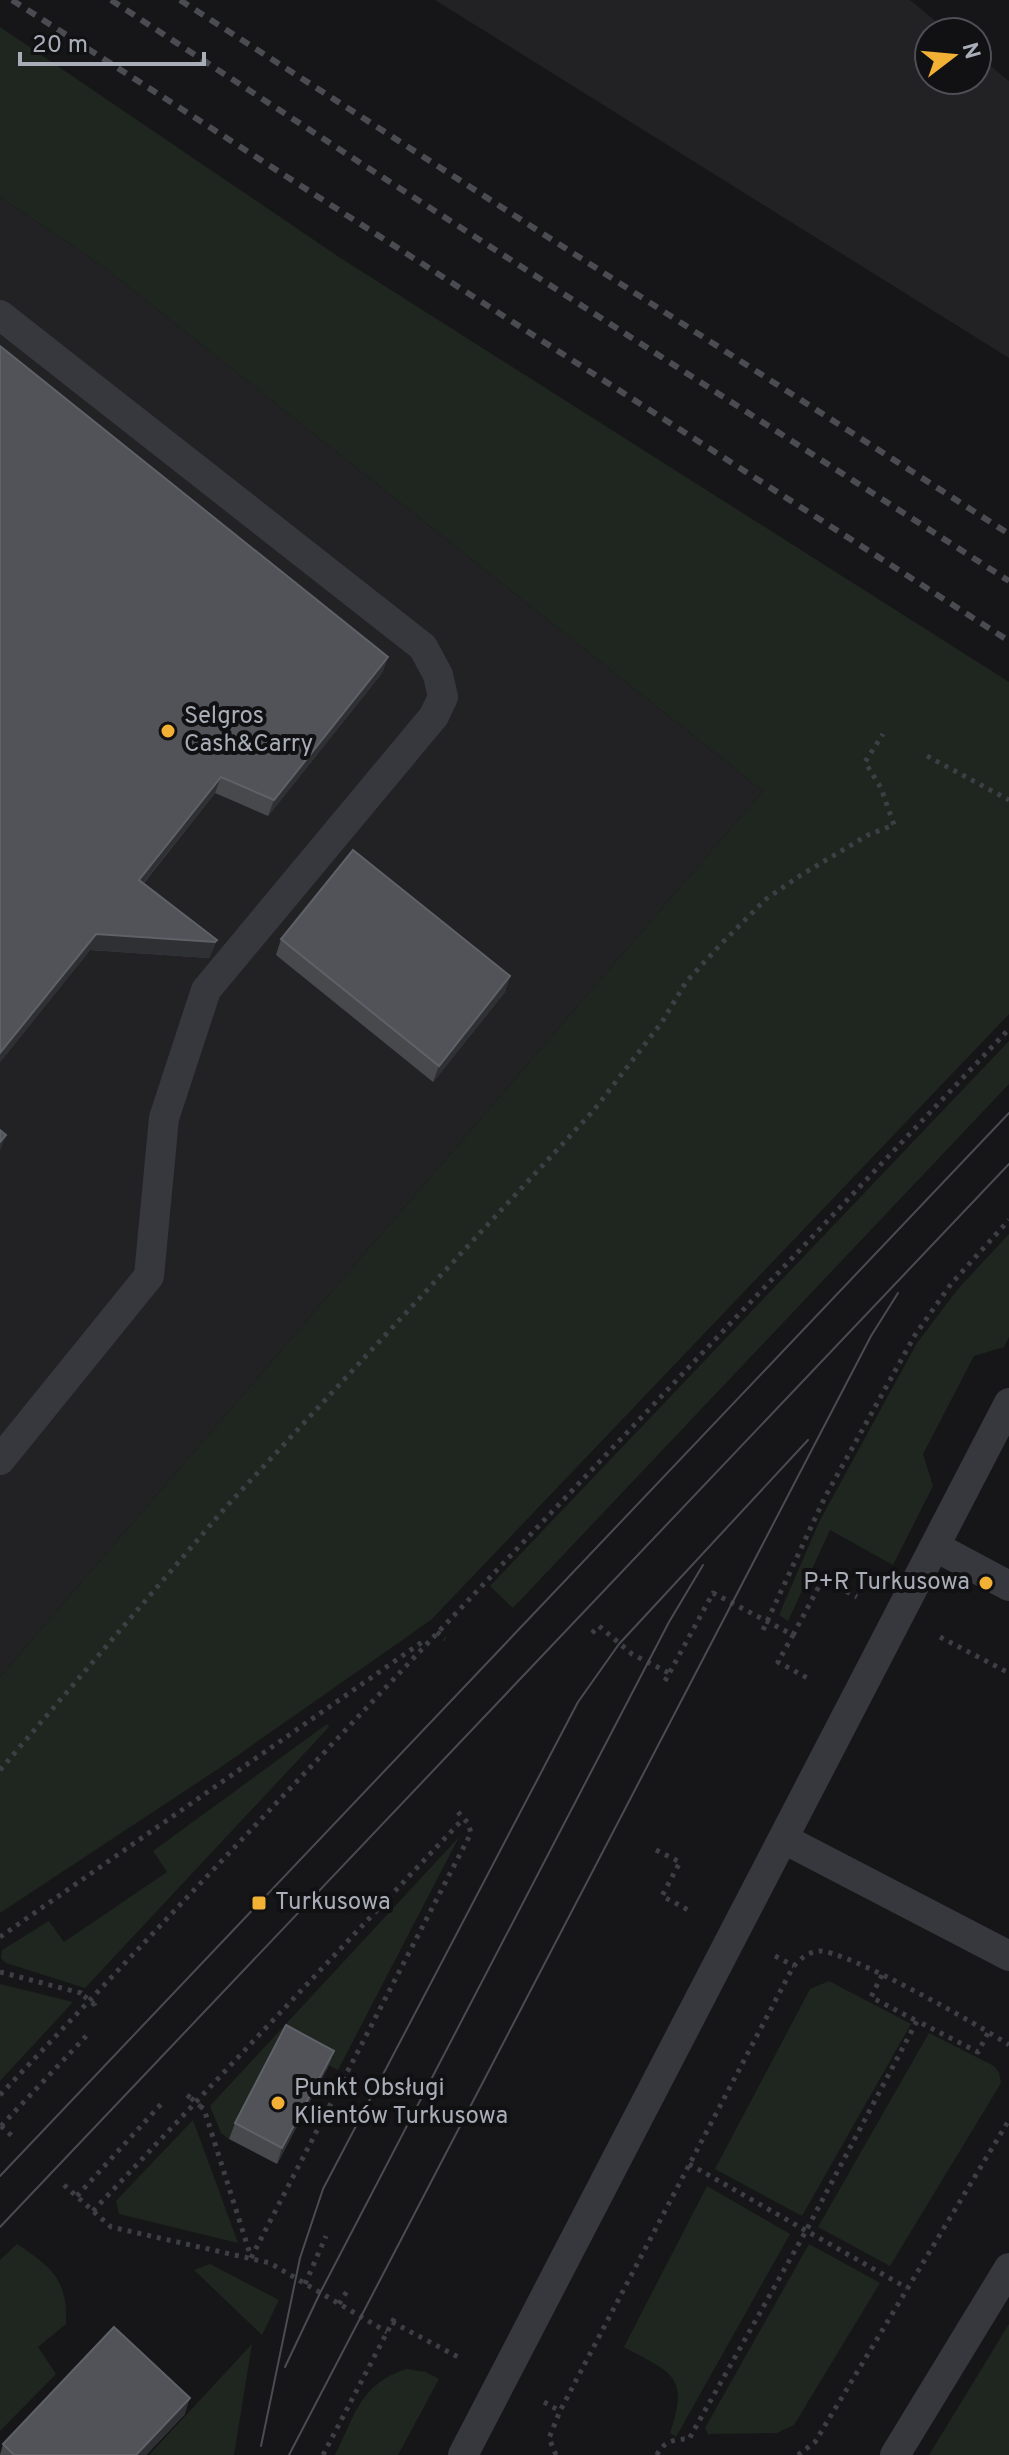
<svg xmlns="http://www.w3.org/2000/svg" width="1009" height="2455" viewBox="0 0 1009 2455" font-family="Overpass,sans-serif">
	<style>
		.built { fill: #222225 }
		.green { fill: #1e261f }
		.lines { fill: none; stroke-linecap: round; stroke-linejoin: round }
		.path { stroke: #3d3f44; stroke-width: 5; stroke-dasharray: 4 6; stroke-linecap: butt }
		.lane { stroke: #37383d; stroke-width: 30 }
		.tram { stroke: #4a4c52; stroke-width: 2 }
		.rail { stroke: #4a4c52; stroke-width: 6; stroke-dasharray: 10 8; stroke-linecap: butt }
		.path-bridge { stroke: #3d3f44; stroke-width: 5; stroke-dasharray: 4 6; stroke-linecap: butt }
		.wall { fill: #47494d }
		.shaded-wall { fill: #2f3033 }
		.building { fill: #525359; stroke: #5f6168; stroke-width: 2 }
		.poi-dot { fill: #f2b134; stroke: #111113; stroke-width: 3 }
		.labels { text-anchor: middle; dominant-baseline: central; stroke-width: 8; stroke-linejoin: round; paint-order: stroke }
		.poi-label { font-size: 24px; fill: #a8adb8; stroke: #111113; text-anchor: start }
	</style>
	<rect width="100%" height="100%" fill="#161618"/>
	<g class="built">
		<path d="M 435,0 L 910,0 L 949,32 L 929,32 L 929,80 L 977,80 L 977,55 L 1009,81 L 1009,358 Z"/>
		<path d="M 0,197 L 104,267 L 763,791 L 0,1677 Z"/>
	</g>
	<g class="green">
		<path d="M 0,27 L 339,257 L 1009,682 L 1009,1014 L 431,1620 L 218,1769 L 0,1913 L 0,1677 L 763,791 L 104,267 L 0,197 Z"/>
		<path d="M 1009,1041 L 1009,1084 L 513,1608 L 490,1586 Z"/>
		<path d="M 1009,1234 L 1009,1337 L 1004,1347 L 974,1356 L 923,1454 L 933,1486 L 893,1565 L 830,1530 L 788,1621 L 779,1615 L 819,1522 L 917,1343 L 958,1289 Z"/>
		<path d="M 327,1724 L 329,1727 L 85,1988 L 6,1963 L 1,1958 L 2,1950 L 49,1921 L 64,1942 L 167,1872 L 153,1851 Z"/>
		<path d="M 459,1837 L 338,2070 L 280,2042 L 229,2139 L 221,2133 L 210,2106 Z"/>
		<path d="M 829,1981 L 911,2024 L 802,2216 L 715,2169 L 810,1989 Z"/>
		<path d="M 0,1984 L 73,2002 L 0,2081 Z"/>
		<path d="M 929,2033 L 994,2066 L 999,2073 L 1001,2083 L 890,2266 L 818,2227 Z"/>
		<path d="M 193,2120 L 238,2243 L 119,2214 L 116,2201 Z"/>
		<path d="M 707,2186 L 790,2234 L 676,2437 L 670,2433 C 690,2375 671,2373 624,2347 Z"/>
		<path d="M 17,2244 C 51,2267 68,2279 66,2324 L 38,2347 L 56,2374 L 0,2431 L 0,2260 Z"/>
		<path d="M 809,2244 L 880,2283 L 794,2425 L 777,2433 L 708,2434 L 705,2428 Z"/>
		<path d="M 210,2264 L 279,2300 L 262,2335 L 194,2270 Z"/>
		<path d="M 1009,2324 L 1009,2455 L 929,2455 Z"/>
		<path d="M 252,2344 L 234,2455 L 149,2455 Z"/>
		<path d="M 406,2369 L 426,2372 L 439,2379 L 398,2455 L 335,2455 C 356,2414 359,2385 406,2369 Z"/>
	</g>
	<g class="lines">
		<g class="path">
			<path d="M 927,756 L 1009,800"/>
			<path d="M 763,1630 L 825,1497 L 915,1335 L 951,1284 L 1009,1220"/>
			<path d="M 437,1632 L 445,1639"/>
			<path d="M 592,1633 L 599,1626 L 632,1654 L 669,1673"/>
			<path d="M 793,1635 L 823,1579 L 857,1597"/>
			<path d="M 940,1637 L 1009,1673"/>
			<path d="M 665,1681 L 713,1593 L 793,1635 L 778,1662 L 811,1680"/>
			<path d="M 0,1770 L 225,1508 L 594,1110 L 662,1022 L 686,982 L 721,944 L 766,899 L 801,875 L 868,835 L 894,825 L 881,788 L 865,762 L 883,734"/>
			<path d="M 656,1850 L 680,1862 L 662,1896 L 692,1912"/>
			<path d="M 0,1937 L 425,1640"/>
			<path d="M 775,1956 L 794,1966"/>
			<path d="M 0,1972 L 81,1993 L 84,1996"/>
			<path d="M 882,1975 L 871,1997 L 917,2021"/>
			<path d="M 94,2004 L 95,2006"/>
			<path d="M 0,2095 L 1009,1029"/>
			<path d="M 187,2095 L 191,2098"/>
			<path d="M 200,2106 L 204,2109 L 251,2257"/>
			<path d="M 1,2126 L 89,2033"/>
			<path d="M 1,2126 L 12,2136"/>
			<path d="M 689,2164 L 907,2288"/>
			<path d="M 64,2185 L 111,2227 L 270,2263 L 387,2332"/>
			<path d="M 77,2196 L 163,2102"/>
			<path d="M 93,2211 L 463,1819"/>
			<path d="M 251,2258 L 471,1833 L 468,1823 L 457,1811"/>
			<path d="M 305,2284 L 326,2236"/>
			<path d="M 339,2304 L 349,2288"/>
			<path d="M 392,2322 L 460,2358"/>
			<path d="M 544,2402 L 560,2411"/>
			<path d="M 323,2455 L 396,2315"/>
			<path d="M 556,2455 L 549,2438 L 560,2411 L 793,1967 C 800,1959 808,1952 819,1951 C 846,1950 981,2026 1009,2045"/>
			<path d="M 657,2455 C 663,2441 676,2439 689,2439 L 807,2229 L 917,2021 L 978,2052 L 989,2031"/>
			<path d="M 798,2455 L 815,2442 L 1009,2120"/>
		</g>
		<g class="lane">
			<path d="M 0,315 L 423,647 L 438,675 L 443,697 L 434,716 L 206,990 L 164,1118 L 149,1276 L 0,1460"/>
			<path d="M 936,1547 L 1009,1586"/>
			<path d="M 784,1839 L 1009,1956"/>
			<path d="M 463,2455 L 1009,1403"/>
			<path d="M 895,2455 L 1009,2268"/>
		</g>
		<g class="tram">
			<path d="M 0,2176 L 1009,1113"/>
			<path d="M 0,2227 L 1009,1164"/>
			<path d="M 285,2367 L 320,2293 L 669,1622 L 703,1565"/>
			<path d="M 261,2446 L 300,2258 L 323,2189 L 578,1702 L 619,1644 L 808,1440"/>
			<path d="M 289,2455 L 871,1336 L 898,1293"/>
		</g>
		<g class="rail">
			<path d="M 12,0 L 1009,641"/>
			<path d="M 111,0 L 362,164 L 1009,581"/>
			<path d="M 180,0 L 1009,534"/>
		</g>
		<g class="path-bridge">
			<path d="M 84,1996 L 94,2004"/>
			<path d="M 191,2098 L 200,2106"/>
		</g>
	</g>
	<g class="wall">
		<path d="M 0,346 L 388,657 L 382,673 L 268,816 L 215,793 L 144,883 L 217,940 L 209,958 L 90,950 L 0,1062 Z"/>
		<path d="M 281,939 L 510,976 L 505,992 L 433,1082 L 276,955 Z"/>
		<path d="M 334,2051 L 328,2067 L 277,2164 L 229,2139 L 235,2123 Z"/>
		<path d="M 185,2414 L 146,2455 L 0,2455 L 3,2444 Z"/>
	</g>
	<g class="shaded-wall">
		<path d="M 388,657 L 382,673 L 268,816 L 274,800 Z"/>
		<path d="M 221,777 L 215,793 L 133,896 L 139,880 Z"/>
		<path d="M 96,934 L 217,940 L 209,958 L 90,950 L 0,1062 L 0,1053 Z"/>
		<path d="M 510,976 L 505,992 L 433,1082 L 439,1066 Z"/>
		<path d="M 6,1135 L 0,1151 L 0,1142 Z"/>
		<path d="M 334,2051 L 328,2067 L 277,2164 L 282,2148 Z"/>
		<path d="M 190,2398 L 185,2414 L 146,2455 L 136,2455 Z"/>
	</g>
	<g class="building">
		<path d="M 0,346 L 388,657 L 274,800 L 221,777 L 139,880 L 217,940 L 215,942 L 96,934 L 0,1053 Z"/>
		<path d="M 353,850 L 510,976 L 439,1066 L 281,939 Z"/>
		<path d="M 0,1130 L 6,1135 L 0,1142 Z"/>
		<path d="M 286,2025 L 334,2051 L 282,2148 L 235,2123 Z"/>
		<path d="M 114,2327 L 190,2398 L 136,2455 L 14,2455 L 3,2444 Z"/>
	</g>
	<g class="poi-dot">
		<circle cx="168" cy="731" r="8"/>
		<circle cx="986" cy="1583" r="8"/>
		<rect x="251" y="1895" width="16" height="16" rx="4"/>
		<circle cx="278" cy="2103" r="8"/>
	</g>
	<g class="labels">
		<g class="poi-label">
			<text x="184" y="717">Selgros<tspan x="184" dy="28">Cash&amp;Carry</tspan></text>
			<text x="970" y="1583" text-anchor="end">P+R Turkusowa</text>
			<text x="275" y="1903">Turkusowa</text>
			<text x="294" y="2089">Punkt Obsługi<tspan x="294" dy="28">Klientów Turkusowa</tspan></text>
		</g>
	</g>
	<g transform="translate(953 56) rotate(74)"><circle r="38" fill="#111113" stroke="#4d4f55" stroke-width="2"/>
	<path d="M0-6L14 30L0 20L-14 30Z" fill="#f2b134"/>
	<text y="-12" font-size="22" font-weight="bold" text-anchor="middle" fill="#a8adb8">N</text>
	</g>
	<path d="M20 52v12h184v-12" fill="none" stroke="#a8adb8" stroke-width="4"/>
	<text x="32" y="52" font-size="24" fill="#a8adb8" stroke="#111113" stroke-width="6" paint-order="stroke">20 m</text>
</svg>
